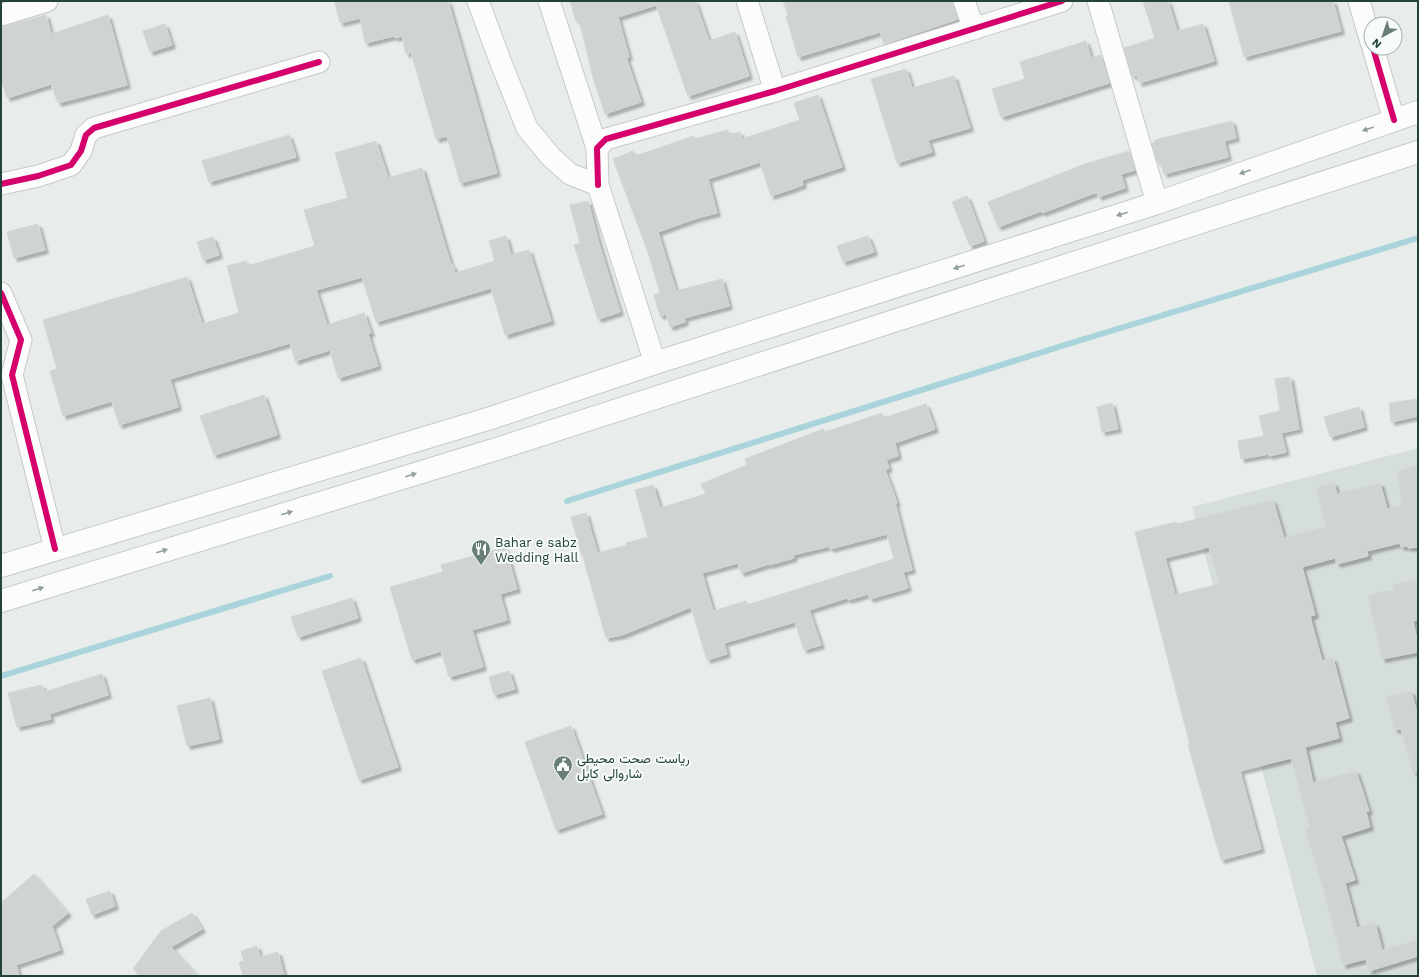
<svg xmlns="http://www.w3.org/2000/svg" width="1419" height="977" viewBox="0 0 1419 977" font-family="'Work Sans',Vazirmatn,sans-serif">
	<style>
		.built { fill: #d6dedb }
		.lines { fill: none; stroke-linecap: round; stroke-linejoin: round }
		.stream { stroke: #a9d4db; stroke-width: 6 }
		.building { fill: #cfd4d2; stroke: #d1d6d4; fill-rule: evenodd; filter: url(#shadow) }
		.street-casing { stroke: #c5cac8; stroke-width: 23 }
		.secondary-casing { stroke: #c3cbc8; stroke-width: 24 }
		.street { stroke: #fcfcfc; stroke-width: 21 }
		.secondary { stroke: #fcfcfc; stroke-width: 22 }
		.cycleway-casing { stroke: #f7fbf9; stroke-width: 8 }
		.cycleway { stroke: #d6006c; stroke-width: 6 }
		.oneway { fill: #909f9b }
		.labels { text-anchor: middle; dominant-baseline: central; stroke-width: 4; stroke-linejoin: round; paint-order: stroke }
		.poi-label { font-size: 13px; fill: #24423a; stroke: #f7fbf9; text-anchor: start }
	</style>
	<defs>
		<filter id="shadow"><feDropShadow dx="3.5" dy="3.5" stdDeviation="1" flood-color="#0004"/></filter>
	</defs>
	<rect width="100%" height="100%" fill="#e8edeb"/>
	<path class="built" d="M 1418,448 L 1418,976 L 1317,976 L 1192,507 Z"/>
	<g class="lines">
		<g class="stream">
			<path d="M 567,501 L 1081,340 L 1418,238"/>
			<path d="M 1,676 L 330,576"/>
		</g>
	</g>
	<g class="building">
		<path d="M 343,1 L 448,1 L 497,173 L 460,183 L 447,136 L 436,139 L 411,52 L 406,54 L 402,36 L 395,38 L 394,36 L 365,43 L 360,18 L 340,23 L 335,3 Z"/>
		<path d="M 570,1 L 695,1 L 709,41 L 735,32 L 749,76 L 688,96 L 656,5 L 618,17 L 629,57 L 626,57 L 641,102 L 605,114 L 593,77 L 579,20 L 576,21 Z"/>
		<path d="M 783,1 L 952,1 L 958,19 L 884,44 L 880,32 L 798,57 L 786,16 L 788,15 Z"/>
		<path d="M 1143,1 L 1168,1 L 1177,31 L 1203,24 L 1214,61 L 1139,83 L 1137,75 L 1132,76 L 1124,48 L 1155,38 Z"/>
		<path d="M 1229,1 L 1333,1 L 1341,31 L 1244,57 Z"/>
		<path d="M 46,15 L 51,34 L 108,15 L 127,85 L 58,103 L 51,84 L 7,98 L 1,79 L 1,27 Z"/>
		<path d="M 165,24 L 172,45 L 150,52 L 143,31 Z"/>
		<path d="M 1086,41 L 1091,58 L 1101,55 L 1109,83 L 1001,117 L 992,89 L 1025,79 L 1020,62 Z"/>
		<path d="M 906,69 L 912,88 L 954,76 L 970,128 L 928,140 L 932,152 L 897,163 L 871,79 Z"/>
		<path d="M 818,95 L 842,167 L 802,180 L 803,185 L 771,196 L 760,162 L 708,179 L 717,213 L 697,218 L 658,232 L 676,291 L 722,279 L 729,306 L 684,318 L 685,322 L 670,327 L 666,314 L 660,316 L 654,295 L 660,293 L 648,252 L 613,159 L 633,151 L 635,156 L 694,136 L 695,139 L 727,130 L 729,135 L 740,132 L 742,139 L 800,120 L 794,103 Z"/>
		<path d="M 1232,121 L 1236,138 L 1224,141 L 1228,157 L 1164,174 L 1160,161 L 1157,162 L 1152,143 L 1155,142 L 1155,140 Z"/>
		<path d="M 289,135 L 296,157 L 209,182 L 202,161 Z"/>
		<path d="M 376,141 L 388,178 L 422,168 L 451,265 L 453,265 L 455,273 L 495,261 L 489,241 L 506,236 L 511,255 L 529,250 L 551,321 L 505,335 L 491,288 L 376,322 L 362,277 L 316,290 L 327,325 L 364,313 L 371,333 L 368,334 L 378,366 L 338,378 L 330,350 L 295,361 L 290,343 L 170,379 L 178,407 L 119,425 L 112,401 L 63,416 L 50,371 L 57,369 L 43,320 L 187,277 L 202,324 L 239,313 L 227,266 L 246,261 L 247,266 L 315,246 L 304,210 L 348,198 L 335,153 Z"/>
		<path d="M 1129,151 L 1135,170 L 1121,174 L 1125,188 L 1098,197 L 1097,192 L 1042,213 L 1041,211 L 998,227 L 988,202 L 1085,164 Z"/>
		<path d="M 967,196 L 984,241 L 970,246 L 952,202 Z"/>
		<path d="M 588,201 L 599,244 L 620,312 L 598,319 L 574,245 L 580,243 L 570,205 Z"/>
		<path d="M 38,224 L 45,250 L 14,258 L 7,232 Z"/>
		<path d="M 868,236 L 874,252 L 843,262 L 837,246 Z"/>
		<path d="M 213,237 L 219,255 L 203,260 L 197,242 Z"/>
		<path d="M 1290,377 L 1299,429 L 1281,433 L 1286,452 L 1269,456 L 1269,454 L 1241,459 L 1238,441 L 1264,436 L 1259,416 L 1280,411 L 1275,379 Z"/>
		<path d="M 264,395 L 277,435 L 214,455 L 200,416 Z"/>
		<path d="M 1418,399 L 1418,416 L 1391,422 L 1389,403 Z"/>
		<path d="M 1112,403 L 1118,429 L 1102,432 L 1097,407 Z"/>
		<path d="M 926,404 L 935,429 L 895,443 L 898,456 L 886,460 L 889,468 L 885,470 L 897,503 L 895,503 L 912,570 L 903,572 L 908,588 L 870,599 L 868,594 L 848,600 L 847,598 L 809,610 L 821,645 L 804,650 L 795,622 L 724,643 L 727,654 L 707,660 L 691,607 L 622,635 L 606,638 L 583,557 L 627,545 L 626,543 L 648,537 L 635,490 L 653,485 L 660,508 L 706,494 L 701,484 L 747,465 L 745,459 L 823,429 L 825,432 L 882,413 L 883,418 ZM 887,534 L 894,559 L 747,605 L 746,601 L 713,611 L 702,573 L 738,563 L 741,573 L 769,564 L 769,565 L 794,558 L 793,555 L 830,546 L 830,549 Z"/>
		<path d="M 1359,407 L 1364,427 L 1330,437 L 1324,417 Z"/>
		<path d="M 1418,465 L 1418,547 L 1408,548 L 1407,546 L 1401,547 L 1400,543 L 1367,551 L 1368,556 L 1337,564 L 1335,558 L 1302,567 L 1315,615 L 1310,616 L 1322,661 L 1333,658 L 1349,718 L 1335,722 L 1339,738 L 1305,747 L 1313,783 L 1356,771 L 1369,811 L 1366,812 L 1370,827 L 1341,836 L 1355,880 L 1345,883 L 1357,928 L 1375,923 L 1382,950 L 1418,940 L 1418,956 L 1369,971 L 1366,959 L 1343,965 L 1325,894 L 1305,828 L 1310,827 L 1291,758 L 1240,771 L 1261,849 L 1221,860 L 1188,745 L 1190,745 L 1135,532 L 1176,522 L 1177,524 L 1273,500 L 1284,538 L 1326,527 L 1316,488 L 1334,483 L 1337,494 L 1380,483 L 1387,509 L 1402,506 L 1398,471 ZM 1209,547 L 1220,584 L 1175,595 L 1165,558 Z"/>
		<path d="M 586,513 L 597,552 L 582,556 L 571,517 Z"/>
		<path d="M 505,547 L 517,589 L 500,594 L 507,620 L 472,630 L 483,667 L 449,677 L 441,651 L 412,660 L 390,587 L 443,572 L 441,565 Z"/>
		<path d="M 1418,579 L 1418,620 L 1413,621 L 1418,644 L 1418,652 L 1382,659 L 1368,595 L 1394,590 L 1393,585 Z"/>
		<path d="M 352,598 L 358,618 L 298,637 L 291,617 Z"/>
		<path d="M 361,658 L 398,767 L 359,780 L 322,671 Z"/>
		<path d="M 509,671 L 515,689 L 494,695 L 489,677 Z"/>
		<path d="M 102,674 L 108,695 L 49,714 L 51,719 L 17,727 L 8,693 L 42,685 L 44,692 Z"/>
		<path d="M 1411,691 L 1418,716 L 1418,772 L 1413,772 L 1401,729 L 1395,730 L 1386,697 Z"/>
		<path d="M 210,698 L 219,739 L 187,746 L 177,706 Z"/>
		<path d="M 571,726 L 602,814 L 556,830 L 525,742 Z"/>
		<path d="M 34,874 L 68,913 L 52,926 L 60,950 L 16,965 L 19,976 L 1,976 L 1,903 Z"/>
		<path d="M 110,891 L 115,906 L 92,915 L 86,899 Z"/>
		<path d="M 192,913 L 202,929 L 171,947 L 198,976 L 140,976 L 134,969 L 133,969 L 161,931 Z"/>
		<path d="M 257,946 L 260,957 L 278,952 L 284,976 L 243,976 L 239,962 L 244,961 L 241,951 Z"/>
	</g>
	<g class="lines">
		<defs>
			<g id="street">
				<path d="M 478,1 L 501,63 L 527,128 L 551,157 L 570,174 L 598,185 L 655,363"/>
				<path d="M 549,1 L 597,148"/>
				<path d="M 747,1 L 775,91"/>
				<path d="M 964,1 L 974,29"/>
				<path d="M 1098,1 L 1157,203"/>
				<path d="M 1359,1 L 1371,42"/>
				<path d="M 1,15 L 47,1"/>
				<path d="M 1373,48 L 1394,120"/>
				<path d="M 1,184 L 38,176 L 71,165 L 81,151 L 86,135 L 94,128 L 319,62"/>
				<path d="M 598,185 L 597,148 L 606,139 L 775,91 L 1062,1"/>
				<path d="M 1,293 L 21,340 L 12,375 L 55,549"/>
			</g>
			<g id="secondary">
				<path d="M 1,566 L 491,418 L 655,363 L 1157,203 L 1418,112"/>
				<path d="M 1,601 L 500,448 L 1418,152"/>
			</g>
		</defs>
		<use href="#street" class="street-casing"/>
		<use href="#secondary" class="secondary-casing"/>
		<use href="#street" class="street"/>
		<use href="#secondary" class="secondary"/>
		<defs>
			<g id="cycleway">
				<path d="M 1373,48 L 1394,120"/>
				<path d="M 1,184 L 38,176 L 71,165 L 81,151 L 86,135 L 94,128 L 319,62"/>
				<path d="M 598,185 L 597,148 L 606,139 L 775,91 L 1062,1"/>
				<path d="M 1,293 L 21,340 L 12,375 L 55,549"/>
			</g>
		</defs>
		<use href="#cycleway" class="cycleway-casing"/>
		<use href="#cycleway" class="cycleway"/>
	</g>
	<defs><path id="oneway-solid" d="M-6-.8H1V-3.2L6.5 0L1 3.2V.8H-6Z"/></defs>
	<g class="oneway">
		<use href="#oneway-solid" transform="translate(1368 129) rotate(161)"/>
		<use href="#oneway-solid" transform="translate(1245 172) rotate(161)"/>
		<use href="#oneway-solid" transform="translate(1122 214) rotate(162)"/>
		<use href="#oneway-solid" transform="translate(959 267) rotate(162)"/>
		<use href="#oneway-solid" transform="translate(411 475) rotate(-17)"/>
		<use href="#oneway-solid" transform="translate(287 513) rotate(-17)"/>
		<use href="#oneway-solid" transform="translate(162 551) rotate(-17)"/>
		<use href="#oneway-solid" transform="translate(38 589) rotate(-17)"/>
	</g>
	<defs>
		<symbol id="restaurant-pin" viewBox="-11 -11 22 30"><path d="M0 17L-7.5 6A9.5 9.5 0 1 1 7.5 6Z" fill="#697e78" stroke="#f7fbf9"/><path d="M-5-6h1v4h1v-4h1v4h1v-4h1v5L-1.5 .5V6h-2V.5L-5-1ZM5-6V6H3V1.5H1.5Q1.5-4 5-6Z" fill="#fff"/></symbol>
		<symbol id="civic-pin" viewBox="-11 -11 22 30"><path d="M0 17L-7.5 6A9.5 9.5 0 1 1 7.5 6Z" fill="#697e78" stroke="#f7fbf9"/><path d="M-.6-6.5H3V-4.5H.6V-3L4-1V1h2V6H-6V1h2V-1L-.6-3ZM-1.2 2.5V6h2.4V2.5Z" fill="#fff"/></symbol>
	</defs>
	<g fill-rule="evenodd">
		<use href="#restaurant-pin" x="470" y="538" width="22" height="30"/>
		<use href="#civic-pin" x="552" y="754" width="22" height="30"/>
	</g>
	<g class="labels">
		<g class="poi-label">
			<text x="495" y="542">Bahar e sabz<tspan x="495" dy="15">Wedding Hall</tspan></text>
			<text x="577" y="758">ریاست صحت محیطی<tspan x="577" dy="15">شاروالی کابل</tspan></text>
		</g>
	</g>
	<rect width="1419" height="977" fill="none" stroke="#24423a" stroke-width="4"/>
	<g transform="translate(1383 36) rotate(220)"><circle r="19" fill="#f7fbf9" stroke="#a3b1ad"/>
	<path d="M0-3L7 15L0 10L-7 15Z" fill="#697e78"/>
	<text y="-6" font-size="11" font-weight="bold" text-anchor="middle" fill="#24423a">N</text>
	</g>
</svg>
